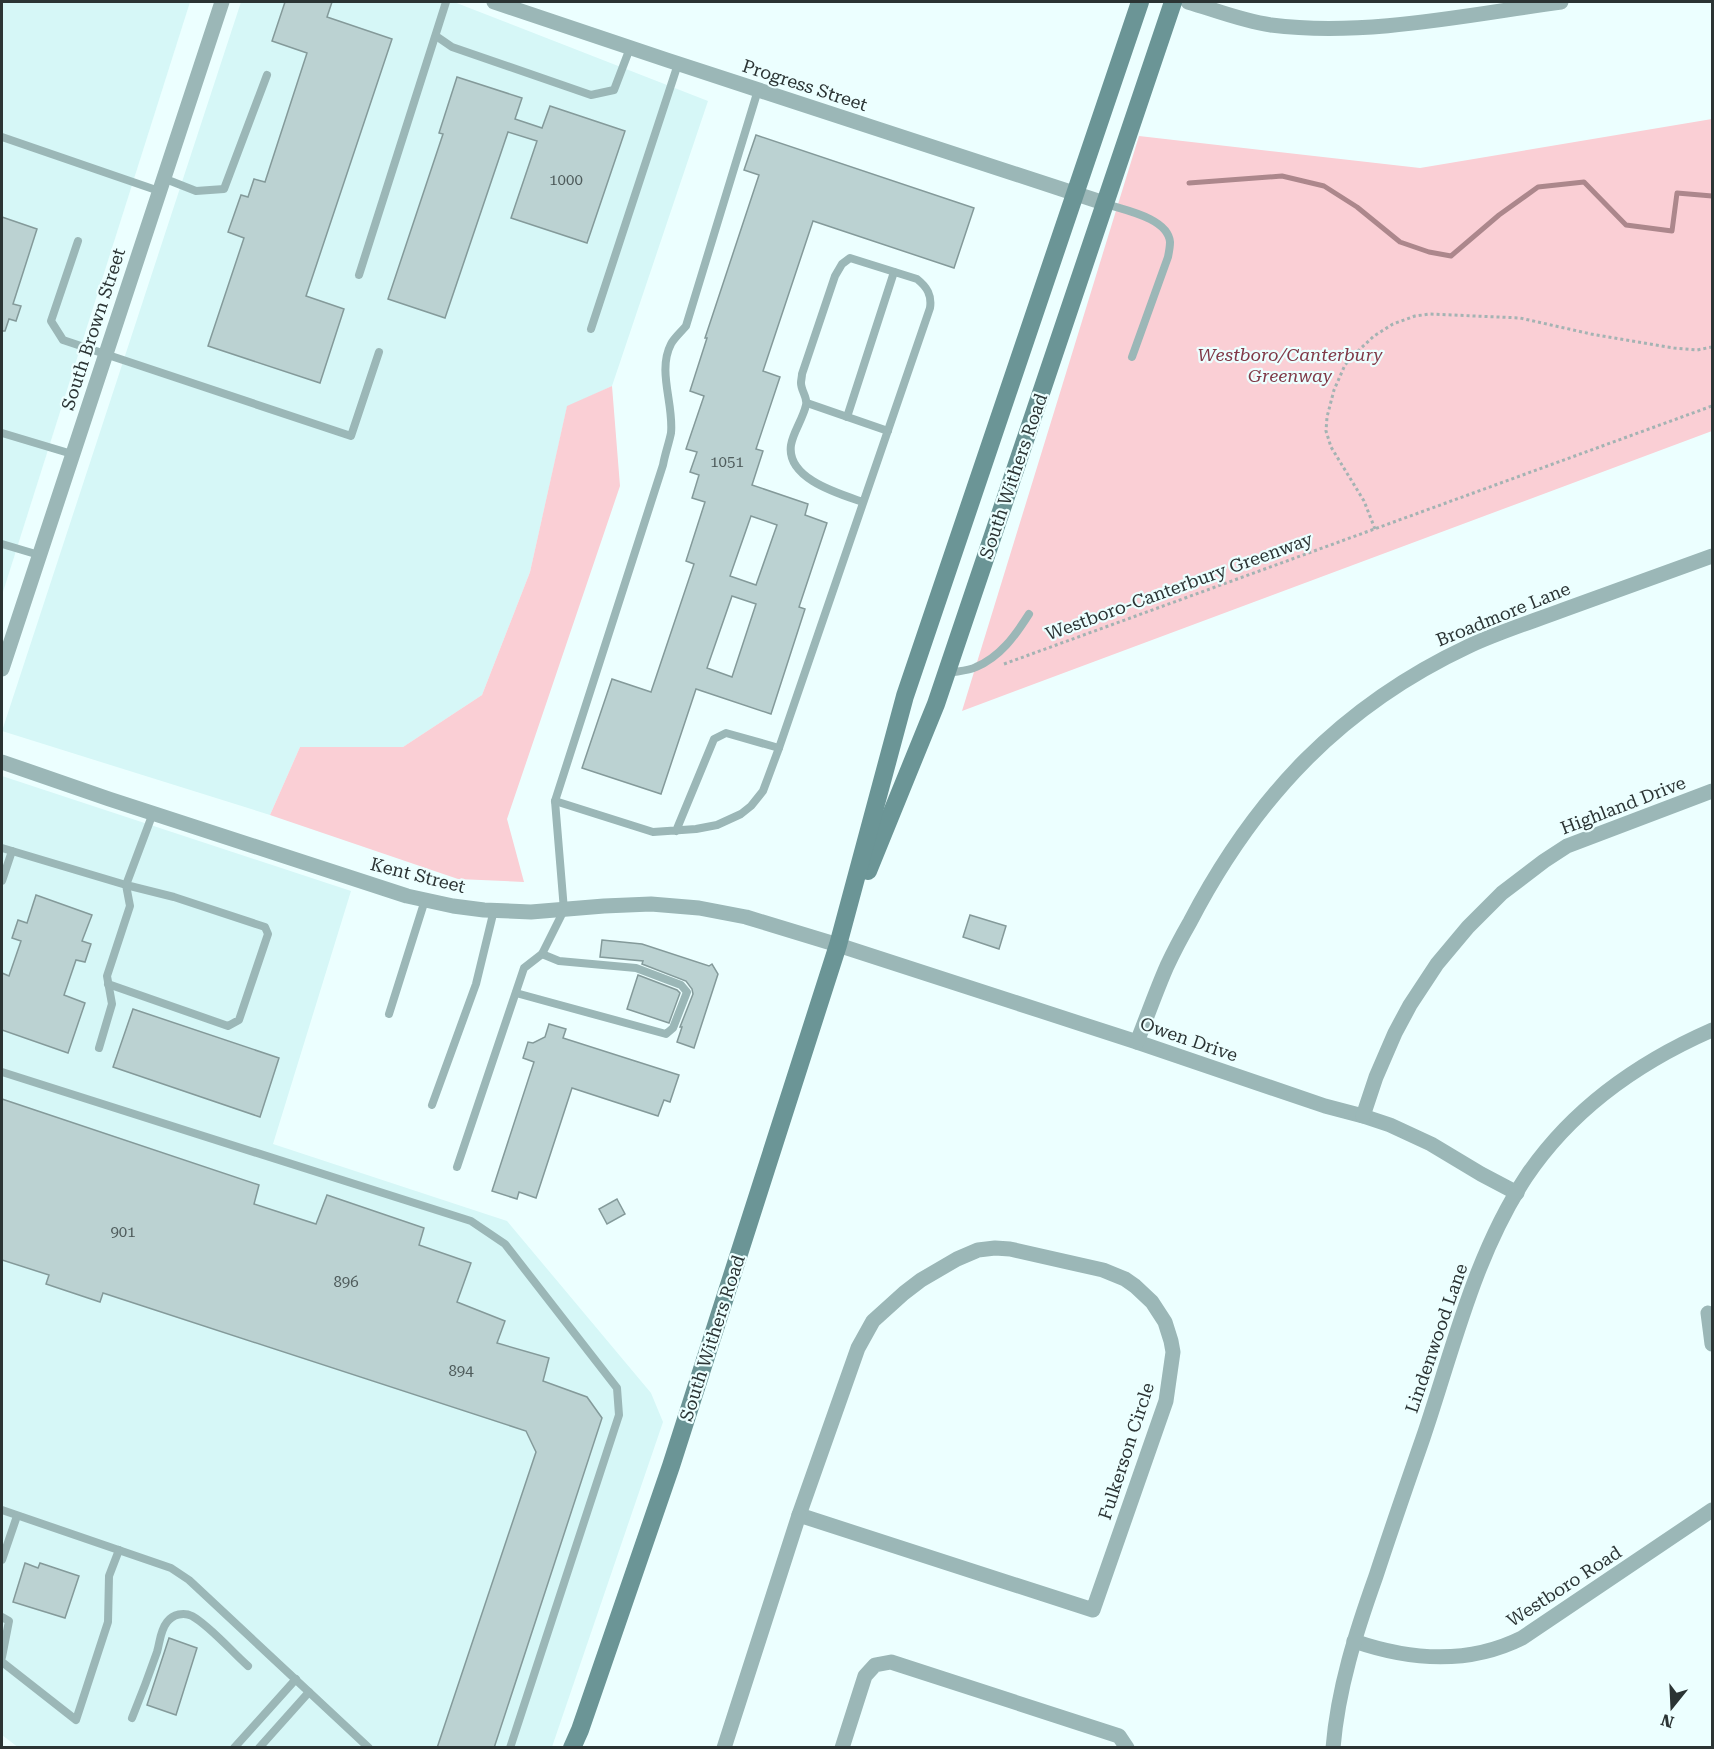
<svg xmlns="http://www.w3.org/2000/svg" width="1714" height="1749" viewBox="0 0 1714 1749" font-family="'Roboto Serif',serif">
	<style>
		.built { fill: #d6f7f7 }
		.green { fill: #facfd5 }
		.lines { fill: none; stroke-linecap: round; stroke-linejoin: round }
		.stream { stroke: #ac878c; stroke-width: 5 }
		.building { fill: #bbd2d2; stroke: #849a9a; stroke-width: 1.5; fill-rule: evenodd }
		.path { stroke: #a4b3b3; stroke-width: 3; stroke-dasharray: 3 3; stroke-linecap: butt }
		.lane { stroke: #9bb7b7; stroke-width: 8 }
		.street { stroke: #9bb7b7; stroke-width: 15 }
		.secondary { stroke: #6b9596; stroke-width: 18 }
		.labels { text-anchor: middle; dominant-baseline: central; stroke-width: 4.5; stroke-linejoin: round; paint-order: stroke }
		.number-label { font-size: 15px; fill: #4f5c5c }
		.street-label { font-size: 18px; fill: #2b3434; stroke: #ecffff }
		.park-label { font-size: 18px; font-style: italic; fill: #803947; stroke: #ecffff }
	</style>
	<rect width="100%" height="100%" fill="#ecffff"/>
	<g class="built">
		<path d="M 2,2 L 190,2 L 2,595 Z"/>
		<path d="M 241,2 L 454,2 L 708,101 L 612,386 L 567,407 L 530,572 L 482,695 L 403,747 L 300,747 L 270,815 L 2,731 Z"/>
		<path d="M 2,776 L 351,891 L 273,1144 L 507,1221 L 651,1393 L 663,1422 L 552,1747 L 19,1748 L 2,1735 Z"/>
	</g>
	<g class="green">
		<path d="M 1712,119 L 1712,431 L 962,711 L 1139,136 L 1420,168 Z"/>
		<path d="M 612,386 L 620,486 L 507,819 L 524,882 L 458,879 L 270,815 L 300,747 L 403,747 L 482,695 L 530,572 L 567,406 Z"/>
	</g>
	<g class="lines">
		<path class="stream" d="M 1189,183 L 1282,176 L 1324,186 L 1357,207 L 1400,242 L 1429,252 L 1451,256 L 1499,215 L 1538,187 L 1584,182 L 1626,225 L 1672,231 L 1677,193 L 1712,196"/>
	</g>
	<g class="building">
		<path d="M 285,2 L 332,2 L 327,17 L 392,39 L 306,296 L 344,309 L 320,383 L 208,346 L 244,238 L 228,232 L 241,195 L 248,197 L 254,179 L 265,182 L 307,53 L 272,41 Z"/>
		<path d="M 457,77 L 522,98 L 515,119 L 542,128 L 550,106 L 625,131 L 587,243 L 511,218 L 537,141 L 508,132 L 445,318 L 388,299 L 443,134 L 439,133 Z"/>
		<path d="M 756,135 L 974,208 L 954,268 L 813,221 L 763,371 L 780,377 L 756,449 L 763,451 L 752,485 L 808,504 L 805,515 L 827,523 L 799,607 L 805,609 L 771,714 L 696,689 L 661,794 L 582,768 L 612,679 L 651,692 L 694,564 L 686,561 L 705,502 L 692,498 L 699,475 L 690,472 L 697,452 L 686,449 L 704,396 L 690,391 L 707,338 L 705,338 L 759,175 L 744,170 ZM 751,516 L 777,525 L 756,585 L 730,576 ZM 732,596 L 756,604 L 732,677 L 707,668 Z"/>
		<path d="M 2,217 L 37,229 L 13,304 L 21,306 L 16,321 L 9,319 L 5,331 L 2,331 Z"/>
		<path d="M 36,895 L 92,915 L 82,941 L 91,944 L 85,962 L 76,960 L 64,995 L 85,1003 L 68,1053 L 2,1030 L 2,973 L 9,976 L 21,941 L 12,938 L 18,920 L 27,923 Z"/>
		<path d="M 970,915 L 1006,926 L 999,949 L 963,937 Z"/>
		<path d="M 602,940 L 642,944 L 709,966 L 712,964 L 718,974 L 694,1048 L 677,1042 L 682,1027 L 680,1027 L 693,994 L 692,989 L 686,981 L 642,964 L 643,961 L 600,957 Z"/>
		<path d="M 638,975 L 677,990 L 680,993 L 669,1023 L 627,1009 Z"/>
		<path d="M 133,1009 L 279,1058 L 260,1117 L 113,1067 Z"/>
		<path d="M 549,1024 L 566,1029 L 563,1038 L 679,1075 L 670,1102 L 664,1100 L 658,1116 L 572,1088 L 536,1198 L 519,1192 L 517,1199 L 492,1191 L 534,1062 L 523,1058 L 528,1042 L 533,1043 L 545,1037 Z"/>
		<path d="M 2,1099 L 259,1185 L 254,1204 L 316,1224 L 327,1195 L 424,1228 L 419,1245 L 471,1263 L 457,1302 L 505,1321 L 497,1343 L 549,1358 L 543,1381 L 587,1397 L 602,1418 L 494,1748 L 437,1748 L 536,1452 L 526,1431 L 103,1293 L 100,1302 L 46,1284 L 49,1275 L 2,1260 Z"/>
		<path d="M 617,1199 L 625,1214 L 607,1224 L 599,1209 Z"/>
		<path d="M 25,1563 L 38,1568 L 40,1563 L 79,1576 L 65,1618 L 13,1602 Z"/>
		<path d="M 169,1638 L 197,1648 L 176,1715 L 147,1705 Z"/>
	</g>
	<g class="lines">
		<g class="path">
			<path d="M 1375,529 L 1364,501 L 1331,447 L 1326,431 L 1327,417 L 1334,390 L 1345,365 L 1359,350 L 1374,336 L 1393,324 L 1415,316 L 1430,314 L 1520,318 L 1591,334 L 1674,348 L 1697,350 L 1712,347"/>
			<path d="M 1004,664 L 1712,406"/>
		</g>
		<g class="lane">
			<path d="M 436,36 L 452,47 L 591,95 L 614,90 L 630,48"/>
			<path d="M 2,137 L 159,191"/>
			<path d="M 163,178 L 196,191 L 224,189 L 267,75"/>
			<path d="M 1106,204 C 1124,210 1168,218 1170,242 C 1170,246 1169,252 1168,257 L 1132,357"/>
			<path d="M 78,241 L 51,321 L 63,340 L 351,436 L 379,352"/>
			<path d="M 359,275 L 446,2"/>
			<path d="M 591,329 L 678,64"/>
			<path d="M 807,403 L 888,431"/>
			<path d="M 847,417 L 894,272"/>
			<path d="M 2,433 L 72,454"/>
			<path d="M 2,544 L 39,555"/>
			<path d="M 948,673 C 957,671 968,671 976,667 C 1000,657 1015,636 1029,614"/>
			<path d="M 779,748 L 930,308 C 932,295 927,287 917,279 L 850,258 L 842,264 L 835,276 L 802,374 C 802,377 801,380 801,383 C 801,391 808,398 806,405 C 803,419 793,432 791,445 C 786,479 840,494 863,502"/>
			<path d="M 555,801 L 653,832 L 696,829 L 717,825 L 741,814 L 751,806 L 763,791 L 779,748 L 726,733 L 714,739 L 676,831"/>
			<path d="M 2,848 L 126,885 L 130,906 L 107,976 L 112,1004 L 99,1048"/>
			<path d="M 2,881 L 12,851"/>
			<path d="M 108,984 L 228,1026 L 239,1020 L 268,934 L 265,927 L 174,897 L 126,885 L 153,813"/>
			<path d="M 516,993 L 666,1034 L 673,1028 L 687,992 L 681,985 L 636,968 L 559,961 L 542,954"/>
			<path d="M 389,1014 L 425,900"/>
			<path d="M 2,1072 L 471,1221 L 505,1244 L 617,1388 L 619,1415 L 510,1748"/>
			<path d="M 432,1105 L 476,984 L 494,910"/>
			<path d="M 457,1167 L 524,968 L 542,954 L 564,910 L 555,801 L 663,465 C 665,454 669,443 671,433 C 674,404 657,371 671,344 C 674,338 681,332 686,326 L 758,90"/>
			<path d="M 2,1510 L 171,1568 L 189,1580 L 369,1748"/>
			<path d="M 2,1560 L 17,1516"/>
			<path d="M 2,1617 L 9,1621 L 2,1657"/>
			<path d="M 2,1662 L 76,1720 L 108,1622 L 109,1576 L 119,1550"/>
			<path d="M 132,1718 C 141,1696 149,1675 157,1652 C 160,1642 160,1631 167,1622 C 173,1614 184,1612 192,1616 C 210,1626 232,1652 248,1666"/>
			<path d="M 234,1748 L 296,1679"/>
			<path d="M 259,1748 L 309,1692"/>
		</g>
		<g class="street">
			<path d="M 494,2 L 667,60 L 1104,203"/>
			<path d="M 1188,2 C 1215,10 1242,21 1271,25 C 1365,37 1467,15 1561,2"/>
			<path d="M 2,669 L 222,2"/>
			<path d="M 2,762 L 109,799 L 407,896 L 453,906 L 484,910 L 531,912 L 604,906 L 651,904 L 699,908 L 746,917 L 838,945 L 1137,1042 L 1325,1106 L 1363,1116 L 1390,1125 L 1431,1144 L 1481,1174 L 1517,1193"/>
			<path d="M 1137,1042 C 1147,1017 1156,991 1167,966 C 1174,951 1182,936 1190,922 C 1255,797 1341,706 1469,646 C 1499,632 1531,622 1563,610 C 1613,592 1663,574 1712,556"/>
			<path d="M 1363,1116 L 1376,1077 L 1395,1033 L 1410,1005 L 1437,964 L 1468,927 L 1502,893 L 1544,861 L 1567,846 L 1712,791"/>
			<path d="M 995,1248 L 1010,1249 L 1103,1270 L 1125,1279 L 1135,1286 L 1152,1302 L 1165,1322 L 1171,1341 L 1173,1352 L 1166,1401 L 1093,1610 L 799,1515 L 858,1348 L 873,1321 L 904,1293 L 921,1280 L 957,1259 L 978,1250 Z"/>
			<path d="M 1708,1313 L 1712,1344"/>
			<path d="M 1354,1641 C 1409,1660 1468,1665 1522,1638 L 1712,1510"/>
			<path d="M 724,1748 L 799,1515"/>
			<path d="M 842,1748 L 865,1676 L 875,1665 L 891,1662 L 1119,1736 L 1127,1748"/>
			<path d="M 1333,1748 C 1338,1688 1356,1632 1376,1576 C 1391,1530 1407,1484 1423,1438 C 1453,1350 1474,1256 1526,1177 C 1571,1110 1639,1062 1712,1030"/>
		</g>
		<g class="secondary">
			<path d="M 868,871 L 936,704 L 1173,2"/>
			<path d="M 572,1748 L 580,1730 L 671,1466 L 838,945 L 905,696 L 1140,2"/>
		</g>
	</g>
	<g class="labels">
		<g class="number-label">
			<text x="566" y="180">1000</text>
			<text x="727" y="462">1051</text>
			<text x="123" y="1232">901</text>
			<text x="346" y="1282">896</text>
			<text x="461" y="1371">894</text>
		</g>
		<g class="street-label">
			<text transform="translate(805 85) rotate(18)">Progress Street</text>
			<text transform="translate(93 329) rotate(-72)">South Brown Street</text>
			<text transform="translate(1013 476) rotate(-71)">South Withers Road</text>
			<text transform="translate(1179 586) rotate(-20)">Westboro-Canterbury Greenway</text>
			<text transform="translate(1503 614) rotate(-22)">Broadmore Lane</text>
			<text transform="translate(1623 805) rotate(-21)">Highland Drive</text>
			<text transform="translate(418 875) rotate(14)">Kent Street</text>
			<text transform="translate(1189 1039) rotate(19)">Owen Drive</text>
			<text transform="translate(712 1338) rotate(-72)">South Withers Road</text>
			<text transform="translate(1436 1338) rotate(-71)">Lindenwood Lane</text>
			<text transform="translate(1126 1451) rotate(-72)">Fulkerson Circle</text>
			<text transform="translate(1564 1586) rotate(-33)">Westboro Road</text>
		</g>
		<g class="park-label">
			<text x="1290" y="354">Westboro/Canterbury<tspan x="1290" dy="21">Greenway</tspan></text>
		</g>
	</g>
	<rect width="1714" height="1749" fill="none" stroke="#2b3434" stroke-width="6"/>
	<g transform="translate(1672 1707) rotate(198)" stroke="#ecffff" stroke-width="4.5" paint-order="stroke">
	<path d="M0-4.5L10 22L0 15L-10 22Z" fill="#2b3434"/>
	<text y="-9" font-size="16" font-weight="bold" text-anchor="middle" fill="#2b3434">N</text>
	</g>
</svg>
